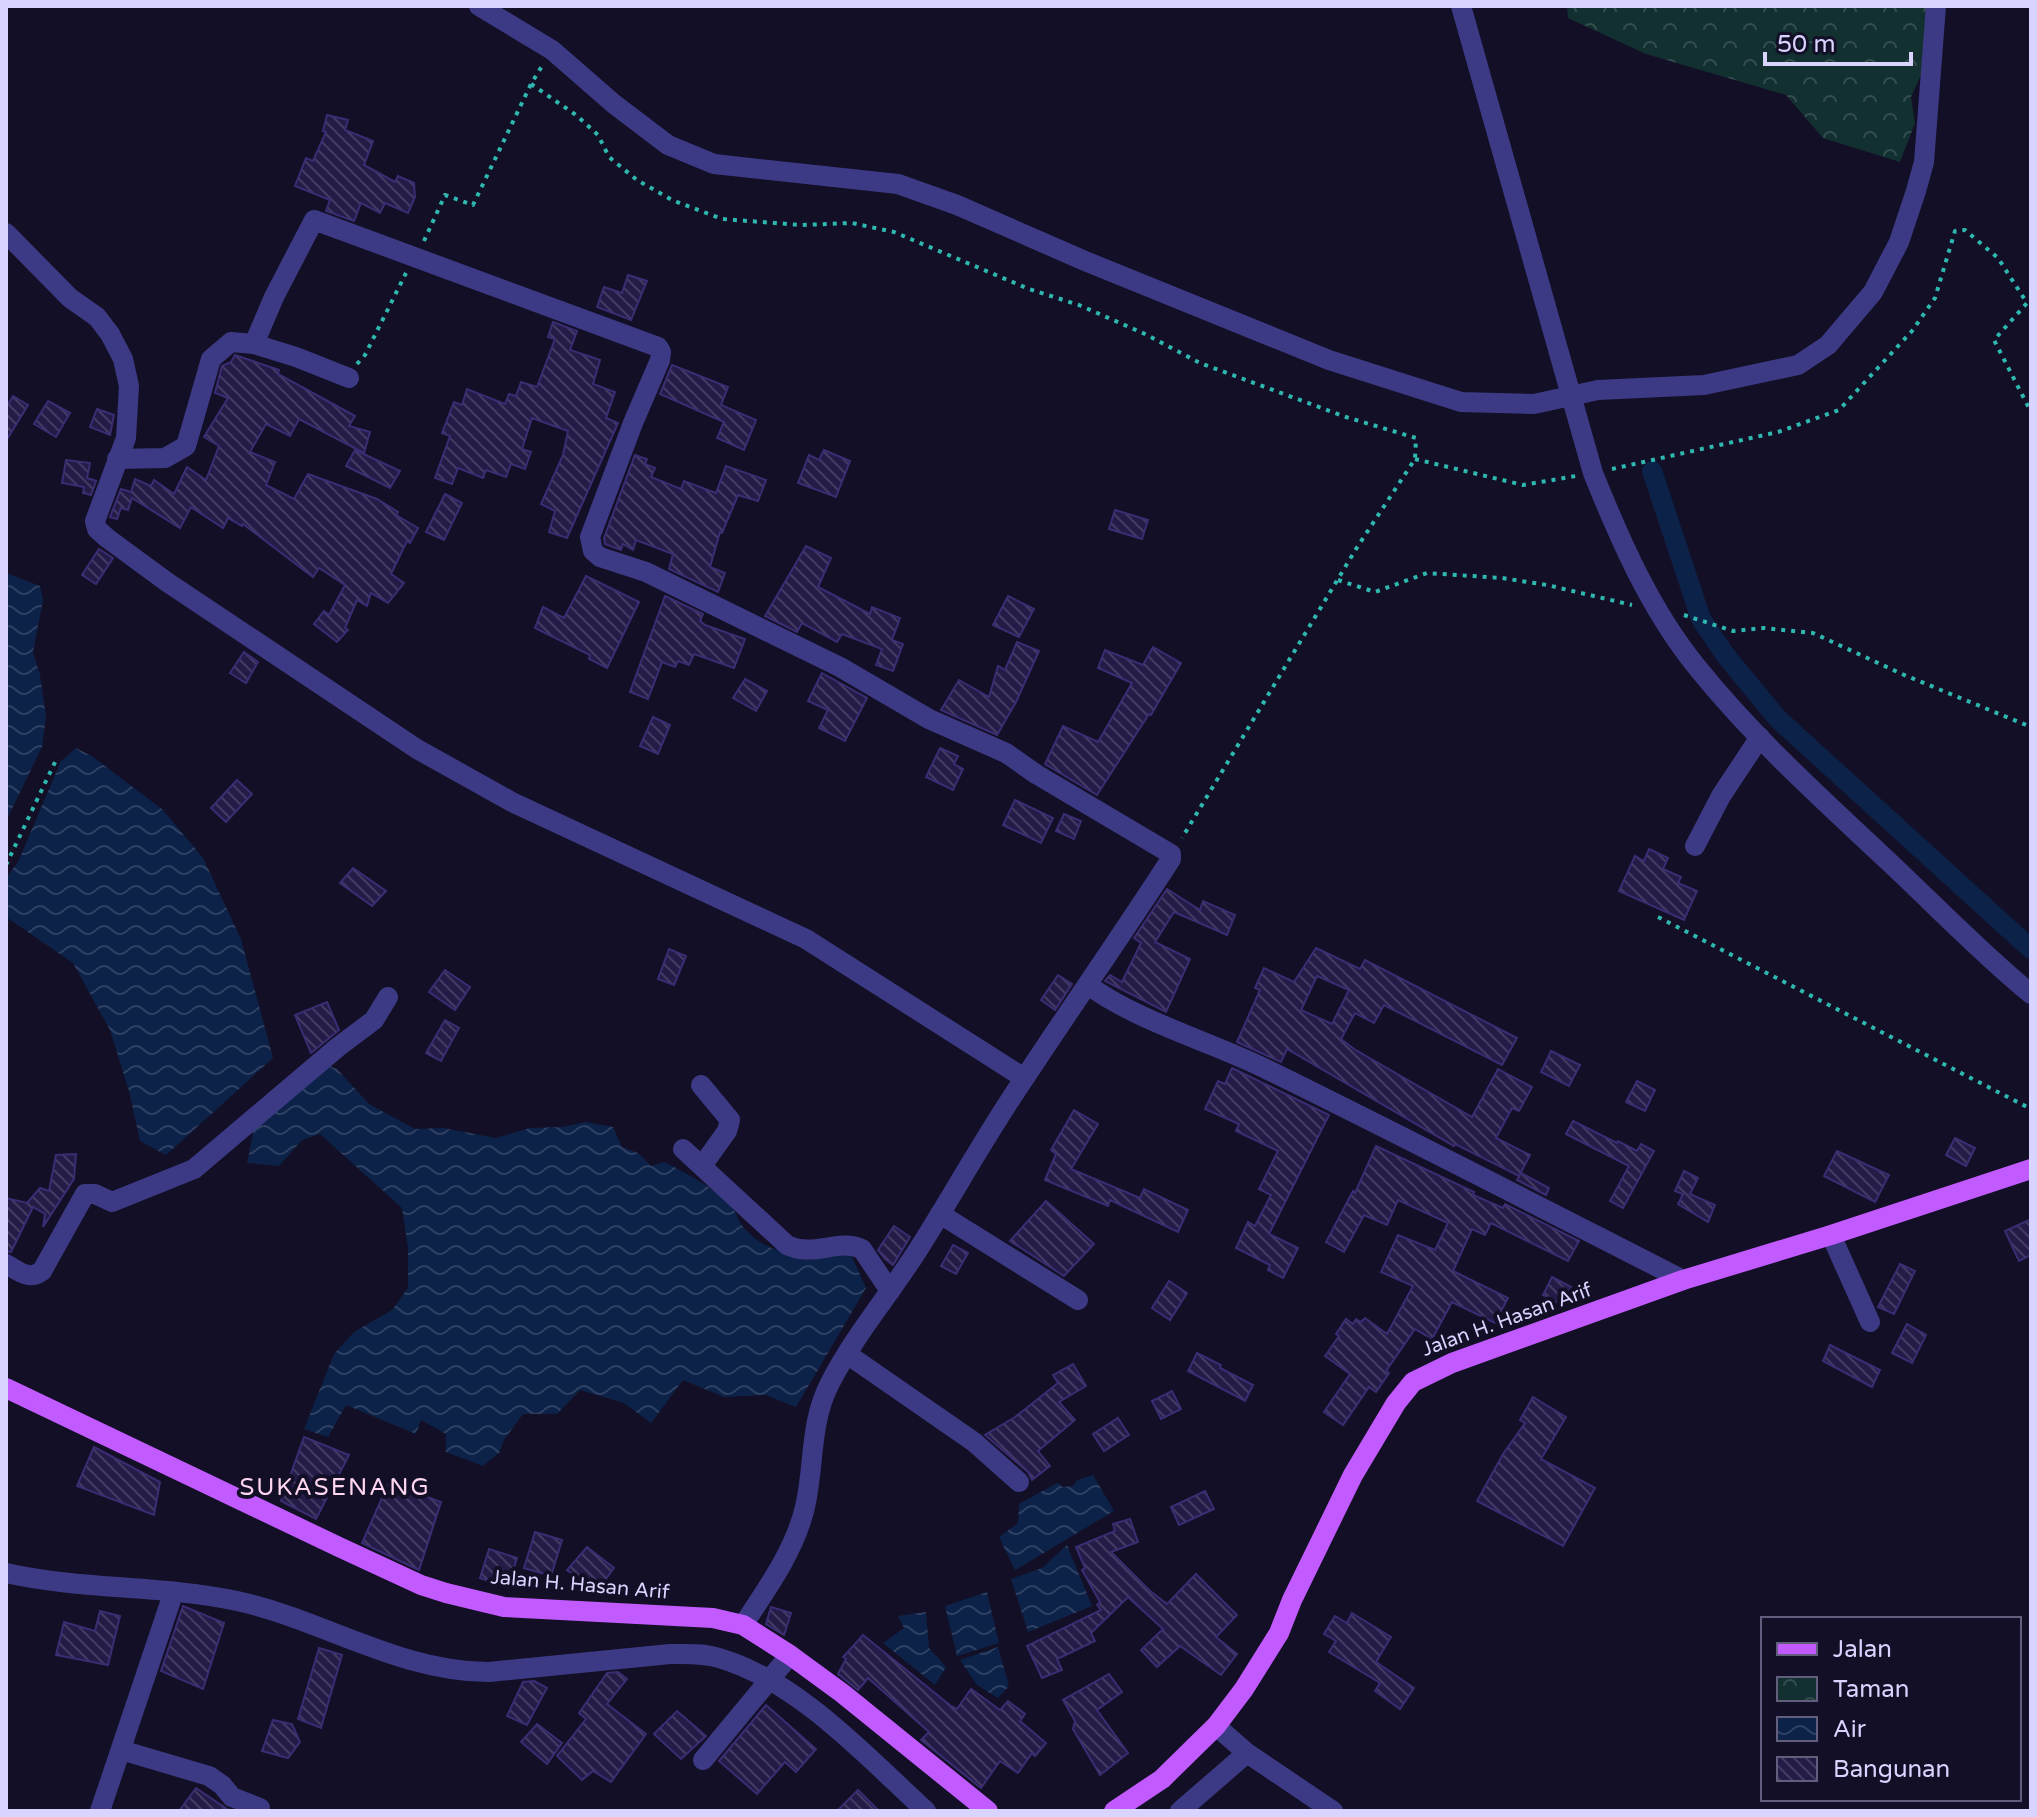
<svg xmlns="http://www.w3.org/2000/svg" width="2037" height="1817" viewBox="0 0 2037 1817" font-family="'Varela Round',sans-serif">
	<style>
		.park { fill: url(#park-crowns) }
		.water { fill: url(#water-waves) }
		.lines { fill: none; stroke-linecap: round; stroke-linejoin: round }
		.canal { stroke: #0c2248; stroke-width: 20 }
		.building { fill: url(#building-back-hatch); stroke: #3b2d73; stroke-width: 2; fill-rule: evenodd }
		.path { stroke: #2fb8b0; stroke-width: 4; stroke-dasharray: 4 6; stroke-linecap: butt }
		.minor { stroke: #3d3a85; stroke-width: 20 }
		.major { stroke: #c25bff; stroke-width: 20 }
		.labels { text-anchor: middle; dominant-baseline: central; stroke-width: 8; stroke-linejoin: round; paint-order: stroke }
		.street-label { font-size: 20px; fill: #d9d4ff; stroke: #130f26 }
		.quarter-label { font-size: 24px; letter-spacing: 2px; fill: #ffd6f0; stroke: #130f26 }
	</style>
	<defs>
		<pattern id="park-crowns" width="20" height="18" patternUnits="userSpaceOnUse" patternTransform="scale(2)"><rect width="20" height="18" fill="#12302f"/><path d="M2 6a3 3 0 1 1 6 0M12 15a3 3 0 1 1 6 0" fill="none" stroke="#344d4e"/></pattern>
		<pattern id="water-waves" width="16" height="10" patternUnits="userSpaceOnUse" patternTransform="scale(2)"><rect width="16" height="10" fill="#0c2248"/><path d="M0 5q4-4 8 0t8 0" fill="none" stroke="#2f4163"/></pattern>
		<pattern id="building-back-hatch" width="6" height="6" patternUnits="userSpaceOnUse" patternTransform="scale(2)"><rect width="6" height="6" fill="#241b47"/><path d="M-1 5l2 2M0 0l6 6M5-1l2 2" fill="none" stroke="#433b63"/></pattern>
	</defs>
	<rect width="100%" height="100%" fill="#130f26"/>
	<path class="park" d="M 1567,6 L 1935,6 L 1934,46 L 1911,97 L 1915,123 L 1900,162 L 1823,138 L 1786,95 L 1646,54 L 1568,18 Z"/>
	<g class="water">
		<path d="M 6,573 L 40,586 L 43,600 L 33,652 L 40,675 L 46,717 L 42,747 L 6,821 Z"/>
		<path d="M 76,748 L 93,757 L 163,810 L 203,858 L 241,939 L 273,1058 L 166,1155 L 140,1141 L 129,1091 L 110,1030 L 73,963 L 6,917 L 6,878 L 18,862 L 61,761 Z"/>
		<path d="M 324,1064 L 337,1069 L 369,1104 L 415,1129 L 443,1128 L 496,1138 L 530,1128 L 562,1127 L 586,1122 L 613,1127 L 622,1147 L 638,1153 L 651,1166 L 665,1162 C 688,1175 715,1187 732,1207 C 737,1214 739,1223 745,1229 C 772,1260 812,1255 849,1250 L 866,1288 L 796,1407 L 766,1395 L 724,1397 L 683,1380 L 651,1423 L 624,1403 L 580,1390 L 557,1414 L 523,1414 L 504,1440 L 499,1453 L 483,1466 L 446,1452 L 446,1434 L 421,1420 L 416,1434 L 346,1405 L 328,1437 L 304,1429 L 334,1354 L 354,1332 L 392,1310 L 408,1288 L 408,1248 L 402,1208 L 320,1134 L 302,1140 L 279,1166 L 247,1163 L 254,1128 Z"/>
		<path d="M 1093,1475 L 1114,1511 L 1015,1570 L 999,1537 L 1018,1523 L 1019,1504 L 1057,1483 L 1063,1487 L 1073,1486 L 1077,1480 Z"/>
		<path d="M 1067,1545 L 1092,1606 L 1028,1632 L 1011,1579 L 1042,1568 Z"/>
		<path d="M 987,1592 L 999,1643 L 957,1656 L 945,1606 Z"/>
		<path d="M 926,1612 L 929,1648 L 946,1667 L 935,1685 L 883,1643 L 904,1628 L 898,1616 Z"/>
		<path d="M 998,1647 L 1009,1686 L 998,1698 L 977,1685 L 960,1660 Z"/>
	</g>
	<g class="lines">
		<path class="canal" d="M 1652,471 L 1701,619 L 1726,656 L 1778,719 L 2031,949"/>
	</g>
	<g class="building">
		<path d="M 327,115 L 348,120 L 345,130 L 373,141 L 364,165 L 395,182 L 398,176 L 414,183 L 415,197 L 408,213 L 385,203 L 380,213 L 361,203 L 354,221 L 326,211 L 330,200 L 295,186 L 306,158 L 313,161 L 326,132 L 323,131 Z"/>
		<path d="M 628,275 L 647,281 L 631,320 L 597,307 L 604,287 L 622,293 Z"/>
		<path d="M 553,322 L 577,331 L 570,350 L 600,360 L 593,384 L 615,392 L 606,418 L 618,423 L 567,538 L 549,532 L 555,511 L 541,504 L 563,455 L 568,431 L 532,418 L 522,449 L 531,452 L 525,469 L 511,464 L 506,477 L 486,470 L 483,478 L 458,468 L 452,484 L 435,478 L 450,436 L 442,433 L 454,402 L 462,405 L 467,389 L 505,404 L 509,394 L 516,396 L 521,382 L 537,387 L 555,339 L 548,337 Z"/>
		<path d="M 235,355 L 279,370 L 278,374 L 355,416 L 349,426 L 370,432 L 364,453 L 299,419 L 290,436 L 266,424 L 250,452 L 275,462 L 266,485 L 294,499 L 308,474 L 377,499 L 398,512 L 396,515 L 418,528 L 410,543 L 407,541 L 391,574 L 404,583 L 388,603 L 371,593 L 367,606 L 357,600 L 345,628 L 348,630 L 337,642 L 314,624 L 324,611 L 329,615 L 345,585 L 319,568 L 313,577 L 243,524 L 242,526 L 228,518 L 223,528 L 191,507 L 180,528 L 132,498 L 128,510 L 121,508 L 117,519 L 110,517 L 121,489 L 131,492 L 135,479 L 151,486 L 154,480 L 174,494 L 187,467 L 206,480 L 219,446 L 204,437 L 228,398 L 215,393 L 222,366 L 231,362 Z"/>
		<path d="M 672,365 L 728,387 L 721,405 L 756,420 L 744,450 L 717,438 L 724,422 L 660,394 Z"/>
		<path d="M 13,396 L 28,405 L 6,441 L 6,408 Z"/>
		<path d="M 48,401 L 70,413 L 56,437 L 34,424 Z"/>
		<path d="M 97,409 L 114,415 L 110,435 L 90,427 Z"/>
		<path d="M 355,450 L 400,471 L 390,488 L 346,466 Z"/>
		<path d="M 824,450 L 850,461 L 836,497 L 798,483 L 809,455 L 819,460 Z"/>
		<path d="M 635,455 L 647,459 L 645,464 L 655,468 L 651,477 L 681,489 L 684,481 L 716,493 L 726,466 L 766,480 L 758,501 L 738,495 L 722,533 L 720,532 L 710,567 L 725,573 L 718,592 L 669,569 L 673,554 L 636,540 L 633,550 L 623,544 L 621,550 L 605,544 L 604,538 Z"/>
		<path d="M 66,460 L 90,463 L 87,478 L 96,481 L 91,495 L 83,493 L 84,487 L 62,483 Z"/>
		<path d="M 445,494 L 462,503 L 444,540 L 426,532 Z"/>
		<path d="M 1115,510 L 1148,520 L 1142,539 L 1109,529 Z"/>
		<path d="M 806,546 L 831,558 L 818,587 L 870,614 L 872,607 L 900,618 L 892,640 L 903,644 L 893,671 L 876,665 L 882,649 L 842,634 L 837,642 L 802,623 L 797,632 L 765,616 Z"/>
		<path d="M 99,549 L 113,558 L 96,584 L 82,575 Z"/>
		<path d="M 586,576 L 639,602 L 607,668 L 589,659 L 590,655 L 535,628 L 543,607 L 564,618 Z"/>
		<path d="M 665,596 L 703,614 L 700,621 L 705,625 L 745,639 L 734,668 L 694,654 L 689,665 L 678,661 L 675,667 L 662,662 L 648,699 L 630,692 Z"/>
		<path d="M 1008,596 L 1034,609 L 1019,637 L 993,625 Z"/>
		<path d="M 1017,642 L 1039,651 L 1016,702 L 997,735 L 941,710 L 959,680 L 989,697 L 998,666 L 1005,670 Z"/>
		<path d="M 1153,647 L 1181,663 L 1151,715 L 1149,714 L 1097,795 L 1045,764 L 1063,726 L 1098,742 L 1132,683 L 1098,668 L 1105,650 L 1143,665 Z"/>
		<path d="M 244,652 L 258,662 L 246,683 L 230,673 Z"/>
		<path d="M 822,673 L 867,698 L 845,741 L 819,728 L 828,710 L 808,701 Z"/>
		<path d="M 745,679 L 767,691 L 756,711 L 733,698 Z"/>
		<path d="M 653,717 L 670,725 L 658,754 L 640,746 Z"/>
		<path d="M 940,748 L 958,756 L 954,764 L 963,769 L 953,790 L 926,777 Z"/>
		<path d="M 237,780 L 252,794 L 226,822 L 211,808 Z"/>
		<path d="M 1015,800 L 1053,818 L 1041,843 L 1003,825 Z"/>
		<path d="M 1064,814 L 1081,821 L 1074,839 L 1056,831 Z"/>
		<path d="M 1649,849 L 1668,858 L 1663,869 L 1681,877 L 1678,883 L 1697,891 L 1684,920 L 1619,891 L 1635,856 L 1644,861 Z"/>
		<path d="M 353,868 L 386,891 L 372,906 L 340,883 Z"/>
		<path d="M 1167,889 L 1200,910 L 1203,901 L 1235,915 L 1227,935 L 1174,912 L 1155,942 L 1190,959 L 1166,1012 L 1105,981 L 1110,975 L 1122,982 L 1141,943 L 1134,938 Z"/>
		<path d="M 1316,948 L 1360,969 L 1365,960 L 1517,1038 L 1502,1065 L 1384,1005 L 1374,1023 L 1355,1013 L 1341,1039 L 1354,1049 L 1472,1117 L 1498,1069 L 1532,1087 L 1519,1111 L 1512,1108 L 1496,1138 L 1530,1155 L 1519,1176 L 1455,1144 L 1454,1146 L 1287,1049 L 1281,1062 L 1237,1042 L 1260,990 L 1255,988 L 1264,968 L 1294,982 ZM 1317,976 L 1349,990 L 1332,1024 L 1301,1010 Z"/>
		<path d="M 669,949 L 686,956 L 674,985 L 658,979 Z"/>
		<path d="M 445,970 L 470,987 L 455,1010 L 429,992 Z"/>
		<path d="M 1058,975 L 1072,984 L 1055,1010 L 1041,1000 Z"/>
		<path d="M 327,1002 L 339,1030 L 311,1053 L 295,1015 Z"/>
		<path d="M 445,1020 L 459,1028 L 441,1061 L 426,1053 Z"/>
		<path d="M 1551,1051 L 1580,1065 L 1569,1086 L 1541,1072 Z"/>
		<path d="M 1232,1068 L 1329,1115 L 1269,1234 L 1298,1248 L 1283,1278 L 1268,1270 L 1270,1265 L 1236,1248 L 1248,1222 L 1255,1226 L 1271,1195 L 1259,1189 L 1278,1151 L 1236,1131 L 1239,1124 L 1205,1109 L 1218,1081 L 1225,1084 Z"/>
		<path d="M 1637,1081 L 1655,1090 L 1645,1111 L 1626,1102 Z"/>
		<path d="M 1074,1110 L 1098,1124 L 1071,1169 L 1140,1198 L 1144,1189 L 1188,1210 L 1178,1232 L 1110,1200 L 1108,1206 L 1045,1180 L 1056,1154 L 1051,1150 Z"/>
		<path d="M 1573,1121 L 1617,1143 L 1618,1141 L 1637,1151 L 1641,1144 L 1654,1151 L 1623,1208 L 1610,1201 L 1629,1166 L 1566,1134 Z"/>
		<path d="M 1955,1138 L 1975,1148 L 1966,1166 L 1946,1155 Z"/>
		<path d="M 1376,1146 L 1474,1192 L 1473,1195 L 1503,1208 L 1505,1204 L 1579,1241 L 1568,1261 L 1491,1223 L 1485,1235 L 1472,1229 L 1453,1271 L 1508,1298 L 1495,1323 L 1452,1302 L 1432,1339 L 1415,1329 L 1386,1371 L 1389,1373 L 1376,1392 L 1369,1387 L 1343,1425 L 1324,1412 L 1350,1374 L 1325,1356 L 1339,1336 L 1336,1334 L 1346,1319 L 1353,1324 L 1356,1319 L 1361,1322 L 1365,1318 L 1387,1334 L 1413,1286 L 1381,1272 L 1398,1235 L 1435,1250 L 1448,1223 L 1398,1200 L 1387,1225 L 1364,1215 L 1344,1252 L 1326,1242 L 1353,1191 L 1355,1193 Z"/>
		<path d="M 1837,1151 L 1889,1175 L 1875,1202 L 1824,1176 Z"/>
		<path d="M 76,1154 L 74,1179 L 43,1227 L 45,1214 L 33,1207 L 11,1252 L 6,1251 L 6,1198 L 27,1203 L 40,1188 L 49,1191 L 56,1155 Z"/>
		<path d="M 1684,1171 L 1698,1178 L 1690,1194 L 1715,1205 L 1708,1222 L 1678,1204 L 1683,1194 L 1675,1191 Z"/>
		<path d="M 1521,1173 L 1549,1188 L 1546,1195 L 1517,1180 Z"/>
		<path d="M 1046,1201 L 1094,1244 L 1064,1276 L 1010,1241 Z"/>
		<path d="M 2031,1219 L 2031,1255 L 2019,1261 L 2005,1231 Z"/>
		<path d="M 894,1226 L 910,1237 L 893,1265 L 885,1259 L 878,1250 Z"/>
		<path d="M 953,1245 L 968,1253 L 956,1274 L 941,1266 Z"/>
		<path d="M 1900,1264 L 1915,1271 L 1894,1314 L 1878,1307 Z"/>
		<path d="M 1552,1277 L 1571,1287 L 1562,1305 L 1543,1295 Z"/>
		<path d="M 1169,1281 L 1187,1293 L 1170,1320 L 1152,1308 Z"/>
		<path d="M 1907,1324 L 1926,1335 L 1912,1363 L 1892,1353 Z"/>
		<path d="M 1830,1345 L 1880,1370 L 1872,1387 L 1823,1361 Z"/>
		<path d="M 1197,1353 L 1221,1365 L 1220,1368 L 1253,1385 L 1245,1401 L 1188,1371 Z"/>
		<path d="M 1073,1364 L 1086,1386 L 1059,1402 L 1075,1420 L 1038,1451 L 1050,1466 L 1032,1480 L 1028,1472 L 985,1435 L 1015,1417 L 1058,1383 L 1053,1375 Z"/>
		<path d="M 1172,1391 L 1181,1409 L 1161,1419 L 1152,1401 Z"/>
		<path d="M 1533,1397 L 1566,1417 L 1541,1459 L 1595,1488 L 1563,1546 L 1477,1501 L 1503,1454 L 1525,1423 L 1520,1420 Z"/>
		<path d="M 1118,1418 L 1129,1435 L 1104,1451 L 1093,1434 Z"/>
		<path d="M 304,1437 L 349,1455 L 316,1519 L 281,1501 Z"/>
		<path d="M 94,1447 L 160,1482 L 154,1515 L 77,1486 Z"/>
		<path d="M 389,1482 L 441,1502 L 419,1570 L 362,1543 Z"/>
		<path d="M 1205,1491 L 1214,1509 L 1179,1525 L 1171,1507 Z"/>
		<path d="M 1130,1519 L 1138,1542 L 1111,1552 L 1149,1590 L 1167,1604 L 1196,1574 L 1237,1615 L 1216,1637 L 1237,1654 L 1221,1675 L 1180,1646 L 1157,1667 L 1141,1650 L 1163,1629 L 1128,1597 L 1091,1633 L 1095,1641 L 1057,1659 L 1062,1670 L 1042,1678 L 1027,1646 L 1101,1610 L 1097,1605 L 1100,1602 L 1082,1570 L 1085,1568 L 1076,1547 L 1115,1531 L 1113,1524 Z"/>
		<path d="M 535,1532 L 562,1540 L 551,1576 L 524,1568 Z"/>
		<path d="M 587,1547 L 614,1568 L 596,1592 L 567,1570 Z"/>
		<path d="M 489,1549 L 517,1558 L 508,1587 L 480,1578 Z"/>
		<path d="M 183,1606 L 224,1623 L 203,1689 L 161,1671 Z"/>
		<path d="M 771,1607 L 791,1613 L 784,1635 L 766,1624 Z"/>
		<path d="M 100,1611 L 120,1616 L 108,1665 L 56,1655 L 64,1622 L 95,1631 Z"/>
		<path d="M 1352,1613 L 1391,1637 L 1376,1662 L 1414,1688 L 1400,1709 L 1375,1691 L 1380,1683 L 1329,1652 L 1336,1641 L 1324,1634 L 1335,1616 L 1347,1623 Z"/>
		<path d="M 863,1635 L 951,1706 L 957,1709 L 971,1689 L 1000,1710 L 1008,1701 L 1025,1714 L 1020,1721 L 1046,1743 L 1035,1756 L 1032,1753 L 1018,1773 L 1000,1761 L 981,1788 L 921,1740 L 929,1732 L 868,1678 L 858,1690 L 838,1674 L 846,1659 L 843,1657 Z"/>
		<path d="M 319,1648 L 342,1655 L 321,1728 L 298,1719 Z"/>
		<path d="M 618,1672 L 627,1679 L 607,1704 L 646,1734 L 611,1782 L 593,1771 L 582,1780 L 557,1756 L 586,1719 L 579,1713 L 607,1673 Z"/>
		<path d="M 1109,1674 L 1122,1692 L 1097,1710 L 1128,1753 L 1100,1775 L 1073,1729 L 1075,1721 L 1063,1700 Z"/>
		<path d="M 534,1681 L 547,1688 L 527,1725 L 507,1716 L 523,1682 Z"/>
		<path d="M 766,1705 L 816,1749 L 796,1772 L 785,1762 L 757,1794 L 719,1761 Z"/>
		<path d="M 677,1711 L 706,1736 L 681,1759 L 654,1734 Z"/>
		<path d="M 273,1720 L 292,1724 L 300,1742 L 288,1758 L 262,1751 Z"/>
		<path d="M 537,1724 L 562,1743 L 547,1764 L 521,1742 Z"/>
		<path d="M 196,1788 L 227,1809 L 232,1811 L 179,1811 Z"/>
		<path d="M 858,1790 L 879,1811 L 837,1811 Z"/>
	</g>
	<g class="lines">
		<g class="path">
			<path d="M 531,84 L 576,115 L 598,135 L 609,157 L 637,180 L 672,200 L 722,219 L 801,225 L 852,223 L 894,232 L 1029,289 L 1079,305 L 1145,334 L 1200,363 L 1346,417 L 1416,438 L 1415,459 L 1356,549 L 1182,838"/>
			<path d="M 424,241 L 445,195 L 473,205 L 531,84 L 542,66"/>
			<path d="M 357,364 L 365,355 L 406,273"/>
			<path d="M 1415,459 L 1523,485 L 1576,476"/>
			<path d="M 1612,469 L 1778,432 L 1839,410 L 1912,331 L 1935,298 L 1955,231 L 1965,230 L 1998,258 L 2027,303 L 1994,340 L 2031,412"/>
			<path d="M 1338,580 L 1375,592 L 1427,573 L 1502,578 L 1547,585 L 1632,605"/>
			<path d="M 1684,615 L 1733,631 L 1764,628 L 1813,633 L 1902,674 L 2031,727"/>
			<path d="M 6,865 L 57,758"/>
			<path d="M 1658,917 L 2031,1109"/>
		</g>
		<g class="minor">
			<path d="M 479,6 L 552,50 L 614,104 L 668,145 L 714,164 L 898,184 L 957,205 L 1085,261 L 1329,360 L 1461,402 L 1534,404 L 1598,390 L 1704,385 L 1798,365 L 1828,345 L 1873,292 L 1899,242 L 1916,191 L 1924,162 L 1936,6"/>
			<path d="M 1461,6 L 1593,473 C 1620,540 1650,609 1696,666 C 1753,737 1822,799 1888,861 C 1935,905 1981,953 2031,994"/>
			<path d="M 6,233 L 70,298 L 97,317 L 110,334 L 123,359 L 129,386 L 126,438 L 95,521 L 97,529 L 107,538 L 167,582 L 417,749 L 512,802 L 806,939 L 1024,1078"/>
			<path d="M 349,378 L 296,357 L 254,344 L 274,297 L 314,220 L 658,347 L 661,352 L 660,360 L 633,423 L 590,537 L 593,551 L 600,557 L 646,572 L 840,667 L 929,719 L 1006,753 L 1036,774 L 1171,854 L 1171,859 C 1124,932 1074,1003 1026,1076 C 986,1134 952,1197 914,1256 C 886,1299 853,1338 830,1383 C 809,1424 815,1464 805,1507 C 795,1550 767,1589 743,1625"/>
			<path d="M 117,459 L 165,458 L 186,446 L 211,359 L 231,342 L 254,344"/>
			<path d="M 1695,846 L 1721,796 L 1760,737"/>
			<path d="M 1088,985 C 1137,1021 1209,1041 1264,1068 C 1405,1137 1544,1209 1683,1280"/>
			<path d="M 701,1085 L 730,1120 L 727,1131 L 702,1166"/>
			<path d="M 683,1149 L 787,1245 C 814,1258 838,1238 862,1249 L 890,1291"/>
			<path d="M 940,1214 L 1078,1300"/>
			<path d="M 1831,1235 L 1870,1322"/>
			<path d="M 6,1264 C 19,1271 29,1281 42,1271 L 85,1194 L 95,1194 L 112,1202 L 194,1169 L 338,1047 L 374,1020 L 388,997"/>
			<path d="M 847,1354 L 974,1442 L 1019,1482"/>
			<path d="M 6,1573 C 82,1590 161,1585 237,1601 C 321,1619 399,1672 489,1672 L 670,1654 C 686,1654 703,1653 719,1658 C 798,1681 867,1757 926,1811"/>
			<path d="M 1216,1726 L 1247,1753 L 1333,1811"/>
			<path d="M 121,1750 L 209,1776 L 222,1785 L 232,1797 L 260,1808"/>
			<path d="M 703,1760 L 790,1655"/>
			<path d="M 100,1811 L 173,1594"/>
			<path d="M 1180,1811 L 1247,1753"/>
		</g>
		<g class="major">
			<path d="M 6,1388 L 339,1547 L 421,1585 L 446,1593 L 504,1607 L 713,1618 L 743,1625 L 790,1655 L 842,1693 L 988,1811"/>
			<path d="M 1114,1811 L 1162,1779 L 1216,1726 L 1244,1689 L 1279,1633 L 1292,1600 L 1353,1475 L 1396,1403 L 1413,1382 L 1452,1363 L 1683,1280 L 1831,1235 L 2031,1169"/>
		</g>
	</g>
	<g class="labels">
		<g class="street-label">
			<text transform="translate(1507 1320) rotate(-20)">Jalan H. Hasan Arif</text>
			<text transform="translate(580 1585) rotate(5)">Jalan H. Hasan Arif</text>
		</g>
		<g class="quarter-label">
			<text x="335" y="1487">SUKASENANG</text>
		</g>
	</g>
	<rect width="2037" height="1817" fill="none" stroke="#d9d4ff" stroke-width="16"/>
	<rect x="1761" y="1617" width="260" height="184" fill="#130f26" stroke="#625e7d" stroke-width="2"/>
	<rect x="1777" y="1643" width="40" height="12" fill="#c25bff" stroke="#625e7d" stroke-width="2"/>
	<text x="1833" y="1657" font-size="24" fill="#d9d4ff">Jalan</text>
	<rect x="1777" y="1677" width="40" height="24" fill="url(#park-crowns)" stroke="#625e7d" stroke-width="2"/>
	<text x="1833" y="1697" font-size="24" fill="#d9d4ff">Taman</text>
	<rect x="1777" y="1717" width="40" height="24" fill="url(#water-waves)" stroke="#625e7d" stroke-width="2"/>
	<text x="1833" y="1737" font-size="24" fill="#d9d4ff">Air</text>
	<rect x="1777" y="1757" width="40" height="24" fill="url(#building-back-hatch)" stroke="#625e7d" stroke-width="2"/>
	<text x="1833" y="1777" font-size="24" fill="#d9d4ff">Bangunan</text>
	<path d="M1765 52v12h146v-12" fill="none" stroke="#d9d4ff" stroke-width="4"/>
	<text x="1777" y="52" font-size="24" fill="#d9d4ff" stroke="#130f26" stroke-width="6" paint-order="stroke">50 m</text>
</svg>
